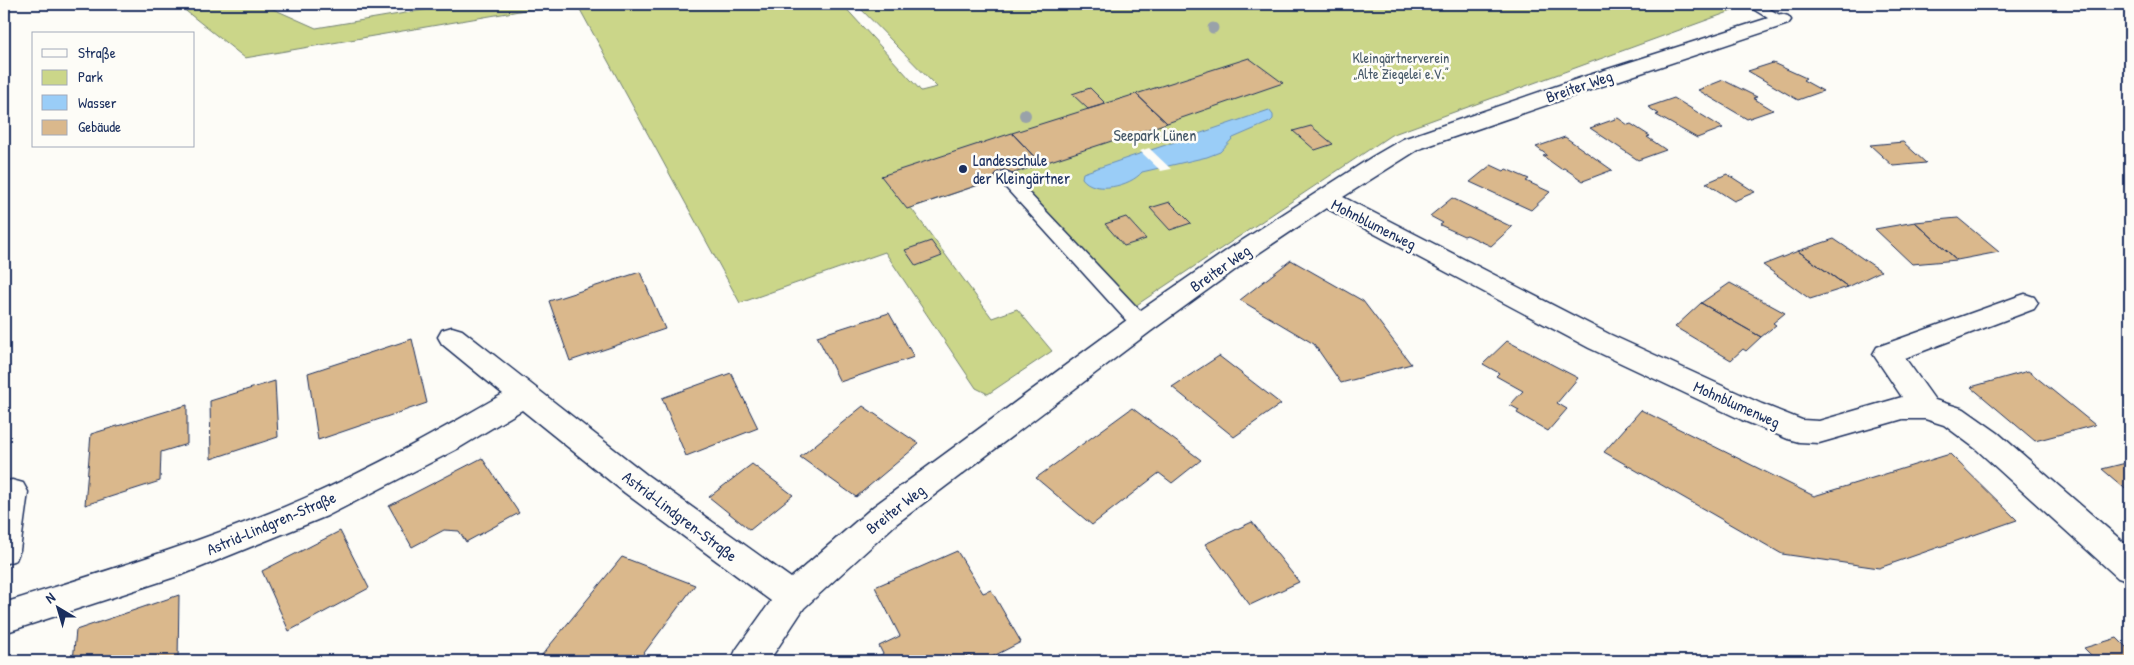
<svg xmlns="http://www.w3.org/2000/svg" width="2134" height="665" font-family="'Patrick Hand',sans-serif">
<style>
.green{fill:#cbd689;stroke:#738274}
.water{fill:#9acdf7;stroke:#678eba}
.pier{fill:#fdfcf7}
.building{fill:#dab88c;stroke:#1b2f5e}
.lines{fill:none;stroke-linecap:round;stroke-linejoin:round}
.lane-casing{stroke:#1b2f5e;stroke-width:3}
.street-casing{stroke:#1b2f5e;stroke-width:3}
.lane{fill:#fdfcf7;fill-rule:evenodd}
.street{fill:#fdfcf7;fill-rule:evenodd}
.tree{fill:#99a2a9}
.poi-dot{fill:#1b2f5e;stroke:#fdfcf7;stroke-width:2}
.labels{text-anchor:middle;stroke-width:5;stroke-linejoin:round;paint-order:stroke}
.far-park-label{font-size:14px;fill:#475969;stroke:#fdfcf7}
.street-label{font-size:16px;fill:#1b2f5e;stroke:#fdfcf7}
.park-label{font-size:16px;fill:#475969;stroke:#fdfcf7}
.poi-label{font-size:16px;fill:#1b2f5e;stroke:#fdfcf7;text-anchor:start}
</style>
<rect width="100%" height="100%" fill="#fdfcf7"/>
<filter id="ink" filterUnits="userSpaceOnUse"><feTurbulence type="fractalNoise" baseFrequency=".02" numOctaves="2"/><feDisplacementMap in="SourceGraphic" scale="10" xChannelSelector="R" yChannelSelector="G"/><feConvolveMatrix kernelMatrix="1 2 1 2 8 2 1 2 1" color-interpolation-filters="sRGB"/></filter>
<g filter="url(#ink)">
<!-- green -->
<path class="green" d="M177,4H262L316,28L459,4H560L245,58Z
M577,4H842L921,91L937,87L856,4H1751L1391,135L1135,306L1011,174L911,208L992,318L1017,309L1052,351L988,394L976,388L885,252L740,303Z"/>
<!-- water -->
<path class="water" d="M1269,110L1273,115V119L1270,122L1233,138L1220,152L1207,157L1142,172C1131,186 1094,195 1082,178L1083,173Z"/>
<!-- pier -->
<path class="pier" d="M1149,148L1171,169L1161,171L1140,151Z"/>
<!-- building -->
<path class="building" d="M1249,58L1283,83L1167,123L1136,94Z
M1773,63L1806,78L1803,80L1823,91L1798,100L1748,71Z
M1723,80L1757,97L1753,98L1773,110L1747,119L1698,90Z
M1090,88L1106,104L1088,109L1072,94Z
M1136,94L1167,123L1041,164L1012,133Z
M1674,98L1723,128L1697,138L1656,115L1659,114L1648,107Z
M1618,118L1628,125L1631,124L1650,136L1647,137L1666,150L1638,160L1590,128Z
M1311,126L1333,144L1315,150L1293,131Z
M1012,133L1041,164L907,209L881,176Z
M1565,137L1612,170L1583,181L1564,168L1561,169L1543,156L1547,155L1536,147Z
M1903,142L1926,163L1893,166L1870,145Z
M1491,165L1504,171L1506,169L1529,179L1526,181L1550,192L1531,210L1470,182Z
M1727,174L1755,192L1734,201L1706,183Z
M1452,198L1512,227L1491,246L1467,235L1464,236L1440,225L1443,223L1430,216Z
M1170,202L1191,223L1170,230L1150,208Z
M1126,217L1146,239L1124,246L1105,224Z
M1958,218L1999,252L1957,260L1915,222Z
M1915,222L1957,260L1912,264L1875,229Z
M1834,239L1881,271L1848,287L1798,251Z
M931,241L942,256L916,266L905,250Z
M1798,251L1848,287L1810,299L1763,265Z
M1291,260L1363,301L1411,364L1341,383L1314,344L1240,300Z
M640,272L665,329L570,361L549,301Z
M1730,283L1785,313L1773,323L1776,325L1761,337L1701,303Z
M1701,303L1761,337L1746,351L1743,349L1731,360L1675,327Z
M889,313L914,357L840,382L817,336Z
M412,339L427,403L318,440L308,373Z
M1507,341L1578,378L1557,403L1567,409L1548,431L1517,413L1519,410L1510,405L1523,391L1496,376L1499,373L1483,364Z
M1219,356L1281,404L1234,437L1172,387Z
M2028,371L2031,373L2095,425L2035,441L1971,387Z
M731,373L758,428L686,456L662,398Z
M275,381L278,437L211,459L210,401Z
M187,405V444L161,452L160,481L85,505L91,434Z
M863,406L919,444L856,497L800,457Z
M1132,408L1201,460L1172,483L1159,473L1092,525L1036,478Z
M1641,410L1814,496L1950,454L2017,520L1879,568L1782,554L1604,452Z
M482,458L519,513L466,542L459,531L444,530L412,547L389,506Z
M2130,462V493L2102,469Z
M752,464L793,495L750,530L709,497Z
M1252,522L1299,582L1250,605L1205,544Z
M340,531L369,588L289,631L262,571Z
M957,551L983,593L991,590L1021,642L984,661H974L970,655L957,661H867L883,654L879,646L900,636L875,587Z
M622,557L695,585L638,661H537Z
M179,595L178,661H73L76,630Z
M2117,638L2130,651V661H2097L2084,648Z"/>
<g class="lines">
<defs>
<path id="lane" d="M1745,4H1761L1788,20L1781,24L1776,23Z
M1004,171L1010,173L1148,319L1150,324L1148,329L1141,330L1134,329L998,179L996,176L998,173Z"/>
<path id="street" d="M1781,14L1788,16L1791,20L1788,24L1596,88L1419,149L1343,197L1609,334L1762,404L1802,420L1819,421L1902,397L1873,354L1877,347L2016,297L2025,294L2034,297L2038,303L2034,309L1905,358L1935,400L1964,409L1998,433L2130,548V582L2118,578L1976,449L1944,425L1925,419H1903L1819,443L1799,442L1788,439L1742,420L1589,348L1326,208L1250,259L1151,331L896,524L804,608L769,661H731L736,650L771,601L625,493L522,410L459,448L327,516L184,574L4,633V603C105,571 207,541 305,498C373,468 439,431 503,394L442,344L438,337L442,330L452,327L462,330L647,475L791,578L874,506L1131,317L1232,247L1372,157L1403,139L1580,78Z
M12,480L23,483L28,492L20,550L16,560L4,564V482Z"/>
</defs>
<!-- lane casing -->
<use href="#lane" class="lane-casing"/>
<!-- street casing -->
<use href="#street" class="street-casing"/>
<!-- lane -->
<use href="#lane" class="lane"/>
<!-- street -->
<use href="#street" class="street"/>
</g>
<!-- trees -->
<g class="tree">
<circle cx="1213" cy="28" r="5.5"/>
<circle cx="1025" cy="115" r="6"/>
</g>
</g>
<!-- markers -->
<circle class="poi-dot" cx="963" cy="169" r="5"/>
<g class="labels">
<!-- far-park labels -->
<g class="far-park-label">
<text x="1401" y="63">Kleingärtnerverein<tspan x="1401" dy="16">„Alte Ziegelei e.V.”</tspan></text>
</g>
<!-- street labels -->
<g class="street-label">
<text transform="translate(1579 86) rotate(-19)" y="6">Breiter Weg</text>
<text transform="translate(1374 224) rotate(27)" y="6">Mohnblumenweg</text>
<text transform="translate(1220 268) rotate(-35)" y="6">Breiter Weg</text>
<text transform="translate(1737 404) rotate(24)" y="6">Mohnblumenweg</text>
<text transform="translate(895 509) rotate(-38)" y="6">Breiter Weg</text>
<text transform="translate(680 516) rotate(37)" y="6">Astrid-Lindgren-Straße</text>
<text transform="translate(271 523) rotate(-23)" y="6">Astrid-Lindgren-Straße</text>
</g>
<!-- park labels -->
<g class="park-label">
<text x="1155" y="141">Seepark Lünen</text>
</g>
<!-- poi labels -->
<g class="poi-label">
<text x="973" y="166">Landesschule<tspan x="973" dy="18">der Kleingärtner</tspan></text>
</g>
</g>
<!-- margin -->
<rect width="2134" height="665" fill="none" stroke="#fdfcf7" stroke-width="20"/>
<rect x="10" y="10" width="2114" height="645" fill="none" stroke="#1b2f5e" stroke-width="2" filter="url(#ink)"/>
<!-- legend -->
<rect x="32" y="32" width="162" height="115" fill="#fdfcf7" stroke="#a3aaba"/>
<rect x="42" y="49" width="25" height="8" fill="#fdfcf7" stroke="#a3aaba"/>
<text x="78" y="58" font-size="15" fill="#1b2f5e">Straße</text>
<rect x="42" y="70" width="25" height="15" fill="#cbd689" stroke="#a3aaba"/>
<text x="78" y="82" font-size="15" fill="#1b2f5e">Park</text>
<rect x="42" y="95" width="25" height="15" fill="#9acdf7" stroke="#a3aaba"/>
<text x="78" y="108" font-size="15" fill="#1b2f5e">Wasser</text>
<rect x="42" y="120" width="25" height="15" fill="#dab88c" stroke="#a3aaba"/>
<text x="78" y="132" font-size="15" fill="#1b2f5e">Gebäude</text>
<!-- north arrow -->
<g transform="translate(58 608) rotate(322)" stroke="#fdfcf7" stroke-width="4" paint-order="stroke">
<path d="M0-4L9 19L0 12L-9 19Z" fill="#1b2f5e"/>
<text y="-8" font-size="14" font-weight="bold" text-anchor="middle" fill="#1b2f5e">N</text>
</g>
</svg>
